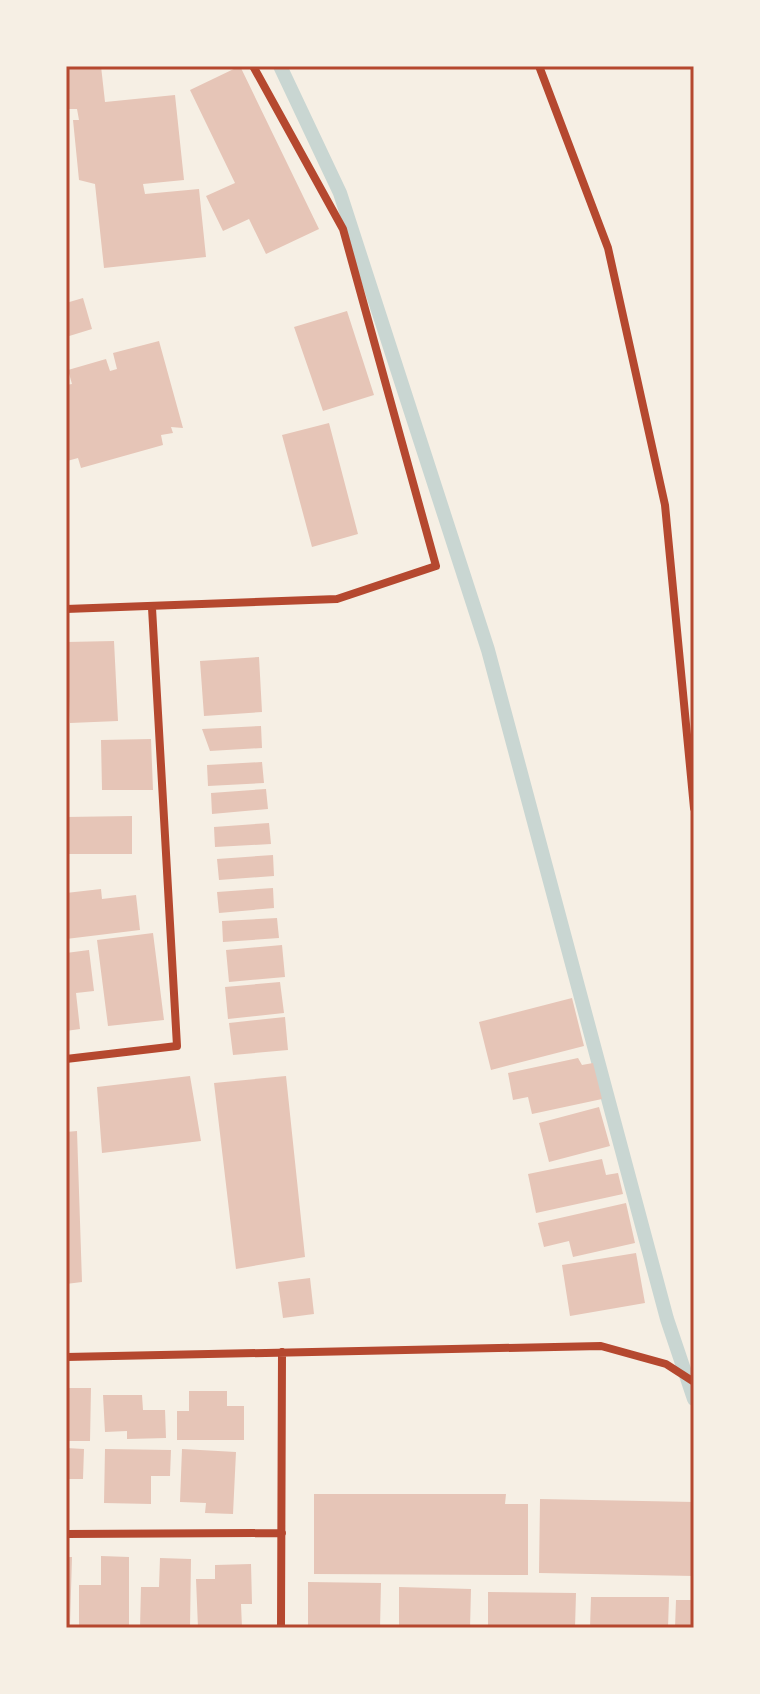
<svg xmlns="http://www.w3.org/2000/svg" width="760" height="1694" font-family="'Open Sans',sans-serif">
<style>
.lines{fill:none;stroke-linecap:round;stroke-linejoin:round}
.stream{stroke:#c9d6d2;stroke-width:14}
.building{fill:#e6c5b7}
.minor{stroke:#b5482f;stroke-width:8}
.neatline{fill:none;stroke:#b5482f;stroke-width:3}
</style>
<rect width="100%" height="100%" fill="#f6efe4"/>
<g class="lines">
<!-- stream -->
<path class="stream" d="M280,66L340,193L488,650L667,1319L694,1399"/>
</g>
<!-- building -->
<path class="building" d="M101,66L105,102L175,95L184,180L143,184L145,194L199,189L206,257L104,268L95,184L79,180L73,120H79L77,109H66V69Z
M240,66L319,229L266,254L249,219L223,231L206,196L235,183L190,90Z
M83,298L92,329L66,337V303Z
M347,311L374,395L323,411L294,327Z
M159,341L183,428L171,427L173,433L161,435L163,445L81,468L78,458L67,461L66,385L72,384L68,370L106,359L110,371L117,369L113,353Z
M329,423L358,534L312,547L282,435Z
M114,641L118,721L70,723L67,642Z
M259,657L262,712L204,716L200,661Z
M261,726L262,748L210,751L202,729Z
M151,739L153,790H102L101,740Z
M262,762L264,783L208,786L207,765Z
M266,789L268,809L212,814L211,793Z
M132,816V854H66V817Z
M269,823L271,844L215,847L214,827Z
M273,855L274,876L219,880L217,859Z
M273,888L274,908L219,913L217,892Z
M101,889L102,899L136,895L140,930L66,939V893Z
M277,918L279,938L223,942L222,921Z
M153,933L164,1020L108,1026L97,940Z
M282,945L285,977L229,982L226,950Z
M89,950L94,991L76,993L80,1029L66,1031V953Z
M280,982L284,1013L228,1019L225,987Z
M572,998L584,1046L491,1070L479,1022Z
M285,1017L288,1050L233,1055L229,1023Z
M578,1058L582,1065L593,1063L602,1099L532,1114L528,1097L513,1100L508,1073Z
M190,1076L201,1141L102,1153L97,1087Z
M286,1076L305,1257L236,1269L214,1083Z
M599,1107L610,1146L549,1162L539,1123Z
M77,1131L82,1282L66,1284V1132Z
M602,1159L606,1175L618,1173L623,1194L536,1213L528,1174Z
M626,1203L635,1243L573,1257L569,1241L544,1247L538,1223Z
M636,1253L645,1303L570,1316L562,1265Z
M310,1278L314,1314L283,1318L278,1282Z
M66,1388H91L90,1441H66Z
M189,1391H227V1406H244V1440H177V1411H189Z
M103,1395H142L143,1410H165L166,1438L127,1439V1431L105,1432Z
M66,1448L84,1449L83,1479H66Z
M105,1449L171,1450L170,1476H151V1504L104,1503Z
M182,1449L236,1452L233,1514L205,1513L206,1503L180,1502Z
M314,1494H506L505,1504H528V1575L314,1574Z
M540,1499L694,1502V1576L539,1573Z
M101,1556L129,1557V1628H79V1585H101Z
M66,1557H72L70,1625H66Z
M160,1558L191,1559L190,1628H140L141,1587H159Z
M251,1564L252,1604H241L242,1628H198L196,1579H215V1565Z
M308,1582L381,1583L380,1628H308Z
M399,1587L471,1589L470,1628H399Z
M488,1592L576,1593L575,1628H488Z
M591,1597H669L668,1628H590Z
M676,1600H694V1628H675Z"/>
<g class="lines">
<!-- minor -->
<path class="minor" d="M539,66L608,248L665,505L694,808
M66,609L337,599L436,566L343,229L253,66
M66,1059L177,1046L152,608
M66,1357L601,1346L666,1364L694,1382
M66,1534L282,1533
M281,1628L282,1352"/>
</g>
<!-- border -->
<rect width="760" height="1694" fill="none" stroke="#f6efe4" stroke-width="136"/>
<rect x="68" y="68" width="624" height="1558" class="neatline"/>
</svg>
